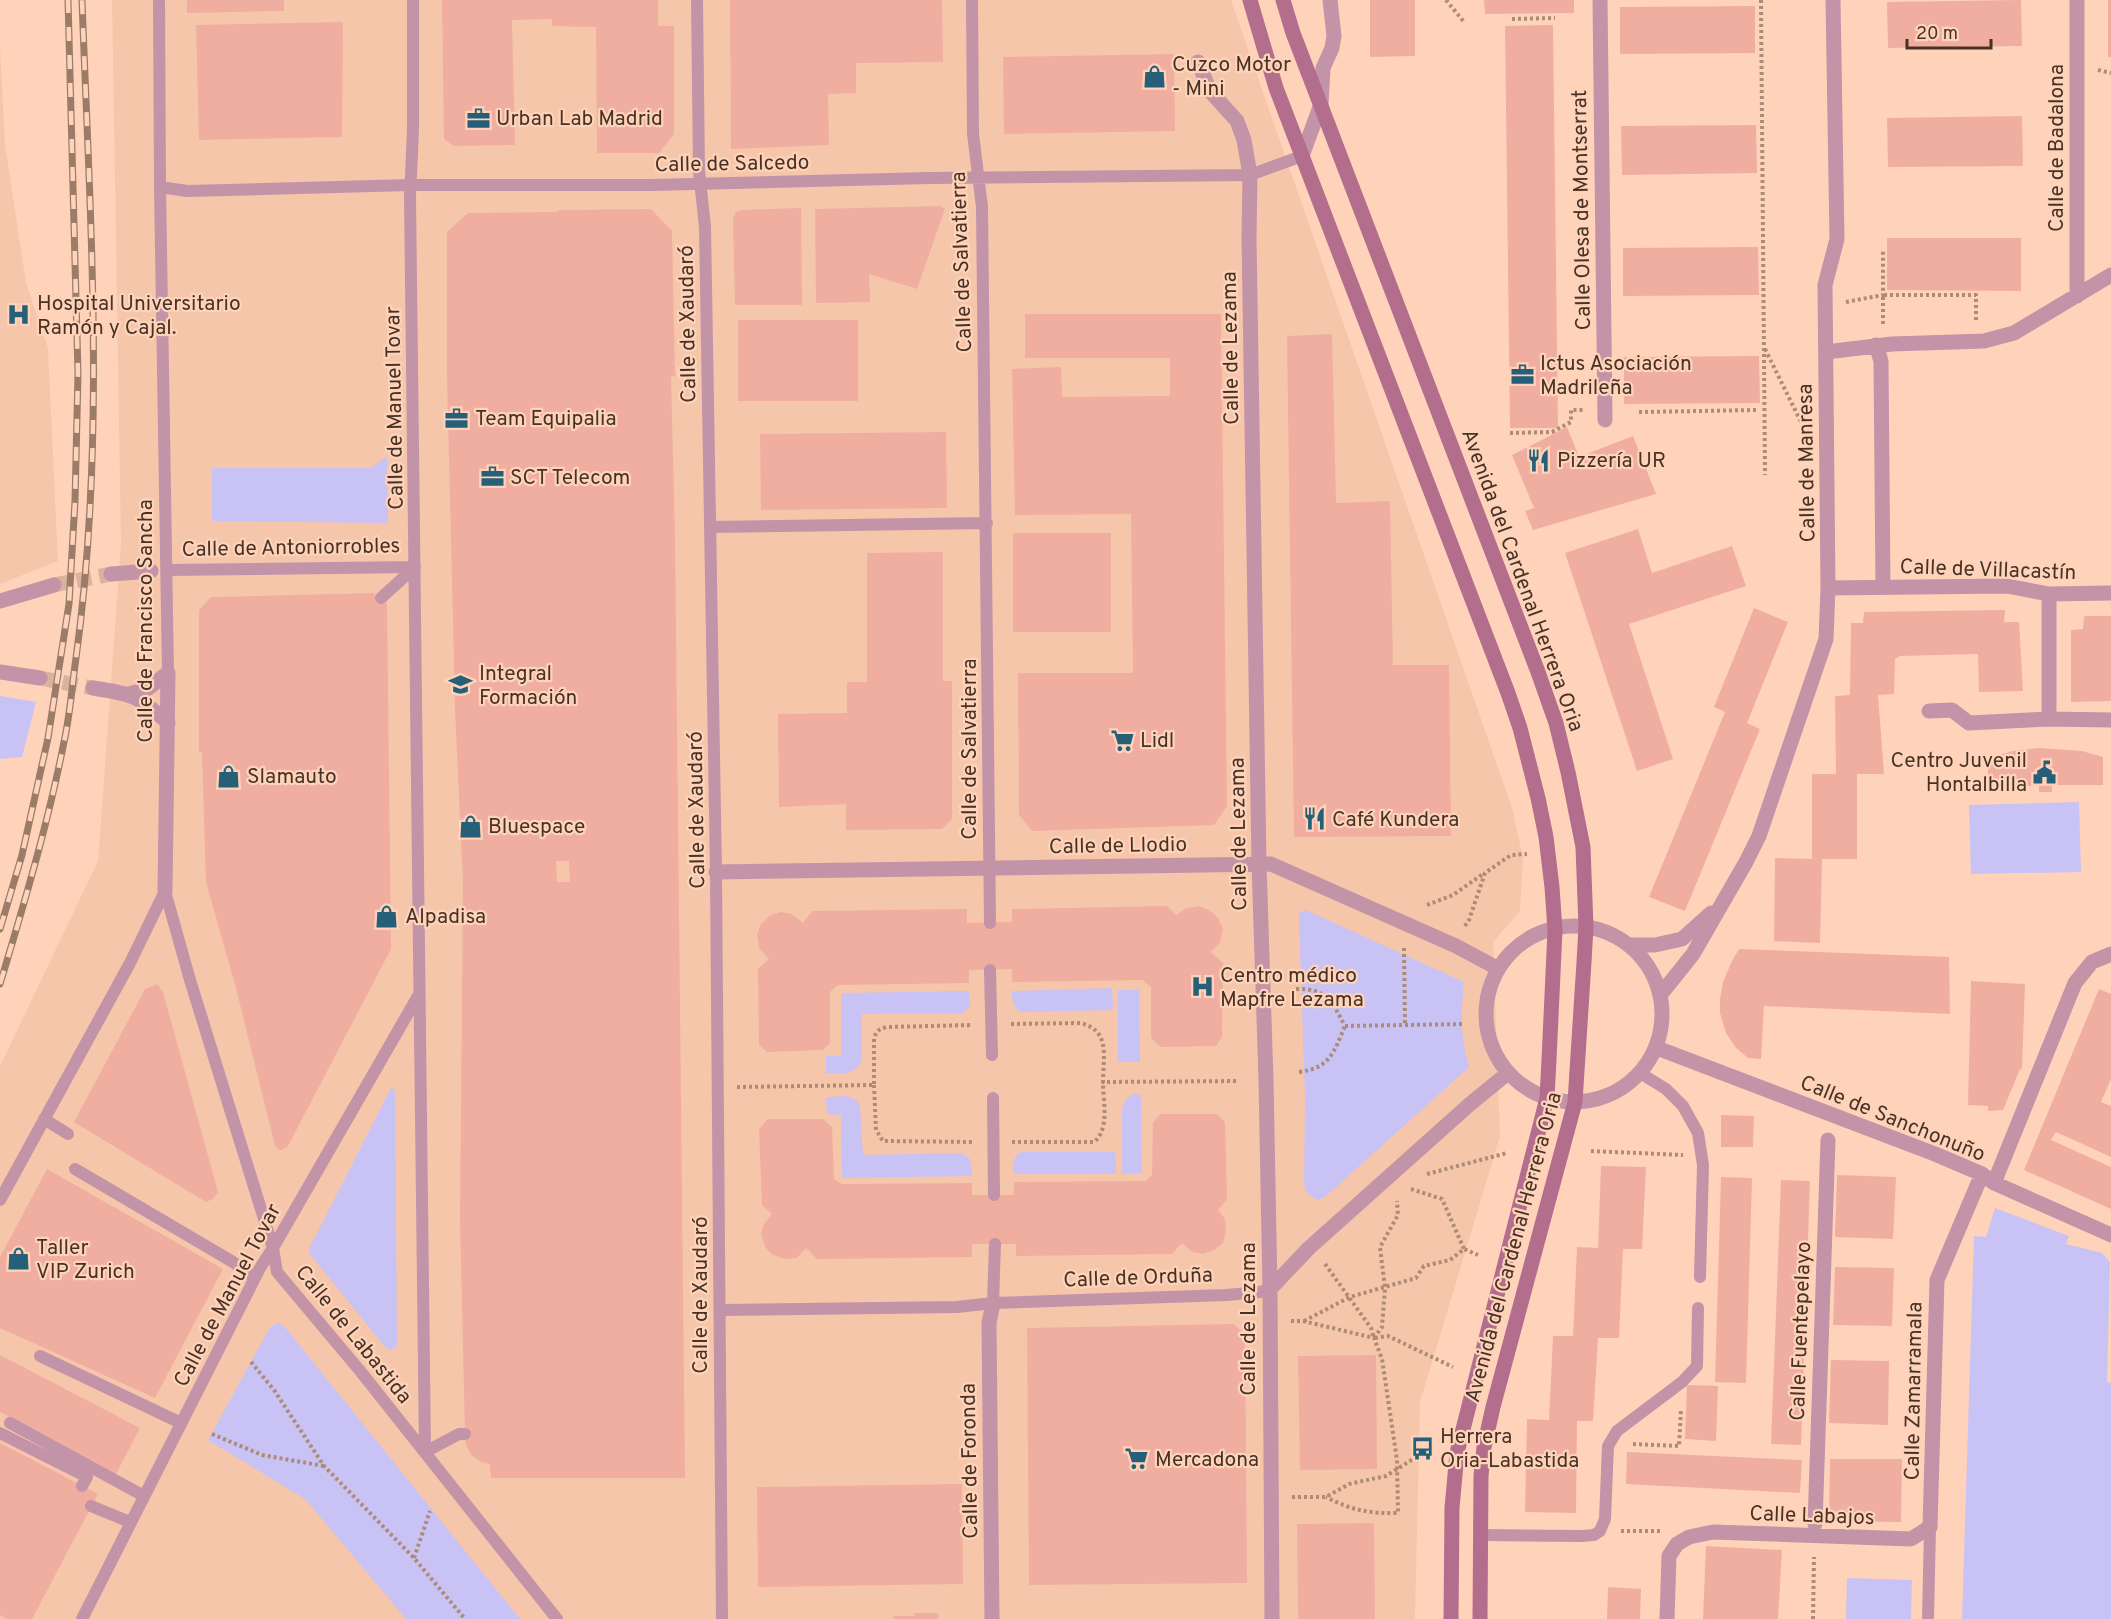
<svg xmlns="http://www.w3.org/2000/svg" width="2111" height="1619" font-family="Overpass,sans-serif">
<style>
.built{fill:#f6c6aa}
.green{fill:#c9c2f4}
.building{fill:#f0aea1;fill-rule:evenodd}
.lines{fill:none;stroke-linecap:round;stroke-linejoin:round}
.street-tunnel{stroke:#dab39c;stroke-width:15;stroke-dasharray:15 8;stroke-linecap:butt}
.path{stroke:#ad8b77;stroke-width:4;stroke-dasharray:3 3;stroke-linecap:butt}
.lane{stroke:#c393a8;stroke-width:12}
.street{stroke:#c393a8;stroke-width:15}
.secondary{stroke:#b36e8d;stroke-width:15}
.rail-casing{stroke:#9b7c69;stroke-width:7}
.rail{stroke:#ffd3ba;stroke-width:4.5;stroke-dasharray:14;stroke-linecap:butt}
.labels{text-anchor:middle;stroke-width:4.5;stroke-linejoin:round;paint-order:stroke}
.poi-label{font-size:21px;fill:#473225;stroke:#ffd3ba;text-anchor:start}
.street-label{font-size:21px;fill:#473225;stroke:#ffd3ba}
</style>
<rect width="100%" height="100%" fill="#ffd3ba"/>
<!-- built -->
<path class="built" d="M112,0H1231L1512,808L1523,858L1520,911L1493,942L1500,1137L1420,1402L1415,1619H0V1066L98,861L121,544Z
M0,46L5,144L26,283L48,348L58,561L0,584Z"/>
<!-- green -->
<path class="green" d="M387,456L388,523L212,521V468H371Z
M0,696L36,702L22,757L0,759Z
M2079,802L2081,872L1971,874L1969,805Z
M1306,910L1464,982C1461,1015 1460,1034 1469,1067L1325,1197L1317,1200L1306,1192L1304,1183L1305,1098L1299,918L1300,912Z
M1112,988L1113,1010L1021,1012C1012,1007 1012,1000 1012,991Z
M1118,990H1139L1140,1062H1118Z
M969,991L970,1006L963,1013L862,1014V1061C854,1076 841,1073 826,1073V1056H841V993Z
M391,1088L395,1090L397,1341V1346L391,1350L386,1348L309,1253L310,1247Z
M1134,1094L1141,1095L1142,1173L1122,1174V1109C1124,1101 1126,1097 1134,1094Z
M847,1096L855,1099L860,1105L863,1155L962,1153L970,1159L972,1176L842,1178L841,1115L827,1114L826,1097Z
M1022,1152H1115L1116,1174H1013C1013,1164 1012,1157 1022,1152Z
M1995,1208L2069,1236L2066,1244L2102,1253L2110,1262L2107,1382L2111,1383V1619H1962L1974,1236L1986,1237Z
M279,1323L284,1326L520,1619H406L305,1499L208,1440L268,1331L273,1325Z
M1847,1578L1912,1580L1911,1619H1846Z"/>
<!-- building -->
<path class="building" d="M187,0H284V11L187,13Z
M442,0H658V26H674V134L659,153H597L596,27L552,26V19L512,20L515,145L454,146L444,139Z
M730,0H942L943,62L856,63V93L828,94L829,145L731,149Z
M1370,0H1415V56L1370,57Z
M1484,0H1574V13L1485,14Z
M2021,0L2022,46L1888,48L1887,2Z
M2108,0H2111V57H2108Z
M1755,6V53L1620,54V7Z
M343,22L342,137L199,140L196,25Z
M1553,25L1558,428H1510L1505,26Z
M1174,54L1175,131L1004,134L1003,57Z
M2022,116L2023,166L1888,167L1887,118Z
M1756,125L1757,173L1622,175L1621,126Z
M941,206L945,209L917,289L869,274L870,302L816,303L815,209Z
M801,208L802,305H735L733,219L736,212L741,210Z
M651,209L672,231L675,376H671L675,539L685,1478H491L490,1464L482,1462L472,1456L466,1445L465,1434L460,1221L463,884L455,709L451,539L447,378V232L468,213L558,212L559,210ZM556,861H569L570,882H557Z
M1887,238H2021V291L1887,290Z
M1758,247L1759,295L1623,296V248Z
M1025,314H1221L1227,806L1214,825L1032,831L1019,815L1018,673H1133L1131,514L1015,515L1012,369L1061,367L1062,397L1170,396V358H1025Z
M738,320H858V401H738Z
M1332,334L1336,503L1390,501L1393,665H1449L1451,836L1294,837L1287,336Z
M1759,356L1760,403L1624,404V357Z
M1567,427L1579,457L1633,436L1656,494L1533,530L1525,511L1534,508L1512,455Z
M946,432L947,508L761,510L760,434Z
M1638,529L1652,573L1732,546L1746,586L1629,624L1673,759L1637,771L1565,553Z
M1013,533H1111V632H1013Z
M943,552V681H952V819L942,829L846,830V804L779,807L778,714L847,713V682H867V553Z
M373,593L387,604L391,949L288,1146L282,1150H279L275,1146L236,988L206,882L202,752H199V610L211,597Z
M1754,608L1788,622L1747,723L1760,729L1685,911L1649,897L1725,712L1714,707Z
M2005,610L2004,622H2019L2023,691L1979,692L1978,654L1900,656L1895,659L1894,694L1878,695L1884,774H1857V859H1822L1820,943L1774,941L1775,858L1812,859V774H1836L1835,696L1850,695L1851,623H1863L1864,612Z
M2084,616H2111V701L2071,702V630L2083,629Z
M2039,748L2082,751L2103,757V785H2052V792H2039V786L1988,785V758L2013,751Z
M1167,906L1176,915L1187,908L1199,906L1209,910L1218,918L1223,929L1220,942L1211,952L1223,963L1222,1037L1216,1046L1161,1047L1151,1038V987L1142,980L1012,982V969L969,970V983L838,985L830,992V1043L823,1050L767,1052L759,1045L758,969L769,959L759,948L757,935L761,924L769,916L781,912L792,914L803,923L812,911L967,909V923L1012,922V909Z
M1739,949L1949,957L1950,1014L1764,1006L1761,1059L1748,1058L1736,1048L1726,1033L1720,1013V999L1723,982L1732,961Z
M1971,981L2025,984L2022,1069H2020L2003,1110L1988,1111V1106L1968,1105Z
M157,984L163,992L218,1192L213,1199L206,1202L74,1122L145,989Z
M2099,989L2111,994V1079L2101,1102L2111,1106V1157L2056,1132L2051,1140L2111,1167V1209L2024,1170Z
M1160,1114H1217L1225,1122L1227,1199L1218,1210L1225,1219L1226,1231L1223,1243L1214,1250L1203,1254L1192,1252L1182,1243L1172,1254L1016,1256V1244H972V1257L817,1259L806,1248L797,1258L785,1259L773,1255L766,1248L761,1235L764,1224L772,1214L762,1205L759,1129L768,1119H823L832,1127L834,1179L841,1184L972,1183V1195H1014V1182L1146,1181L1152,1175L1153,1123Z
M1721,1115L1754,1116L1753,1147H1721Z
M1601,1166L1646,1167L1642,1249H1623L1619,1338H1598L1593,1421H1577L1576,1513L1525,1512L1527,1419L1549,1420L1553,1336H1573L1577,1247L1598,1248Z
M47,1169L223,1269L155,1398L0,1328V1257Z
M1837,1175L1896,1177L1893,1239L1835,1237Z
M1721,1177L1752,1178L1746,1383L1715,1382Z
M1781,1180L1810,1181L1801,1445L1771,1444Z
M1835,1267L1894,1268L1892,1326L1833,1325Z
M1234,1324L1245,1335L1247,1583L1029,1585L1027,1328Z
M0,1355L140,1428L116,1474L0,1412Z
M1376,1355L1377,1469L1300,1470L1298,1356Z
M1831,1360L1889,1361L1888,1425L1829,1423Z
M1687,1385L1718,1386L1716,1441L1685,1439Z
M0,1443L98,1494L32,1619H7L0,1615Z
M1627,1452L1802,1460L1800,1493L1626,1484Z
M1830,1459H1902L1901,1522L1829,1521Z
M962,1484L963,1584L758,1587L757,1487Z
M1374,1523L1375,1619H1298L1297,1524Z
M1706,1546L1782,1550L1778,1619H1703Z
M1608,1587L1641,1589L1640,1619H1607Z
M914,1613H938V1619H893V1616H914Z"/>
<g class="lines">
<!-- street-tunnel -->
<path class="street-tunnel" d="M54,585L111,574
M40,678L93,688"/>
<!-- path -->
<path class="path" d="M1446,0L1464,22
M1761,0L1765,475
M1512,19L1555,18
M2098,70L2111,73
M1846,302L1883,295V249
M1883,324V295H1976V321
M1765,349L1803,426
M1639,412L1757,410
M1510,433L1552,432L1571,422V410H1585
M1427,905L1453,895L1483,874
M1465,926L1469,920L1485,873L1511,855L1527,854
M1404,948L1405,1025
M1296,989C1327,988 1332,1002 1345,1026
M1011,1024L1080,1023C1111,1030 1103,1057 1103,1082L1238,1081
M1345,1026L1464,1024
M1299,1072C1331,1068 1334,1051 1345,1026
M874,1085L876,1130L883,1141L974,1142
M737,1087L874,1085V1039C876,1031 879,1029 887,1027L973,1025
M1012,1142H1094C1110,1129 1103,1101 1103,1082
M1591,1151L1683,1155
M1427,1174L1507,1153
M1411,1189L1442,1199L1464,1249
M1325,1264L1371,1328L1374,1338
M1291,1321H1303L1374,1338L1382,1359L1397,1460L1398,1513C1370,1514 1351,1510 1326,1497
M1304,1321L1350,1297L1416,1278L1424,1266L1450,1260L1464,1249L1478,1255
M1374,1338L1382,1327L1385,1288L1380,1247L1398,1215L1397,1201
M1375,1338L1388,1336L1453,1367
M251,1362L274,1390L324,1466L414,1558L465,1619
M212,1434L262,1455L324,1466
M1633,1444L1679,1446L1681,1409
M1292,1497H1326L1349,1484L1386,1476L1413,1459
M1621,1531H1661
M414,1558L430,1511
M1813,1619L1814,1557"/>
<!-- lane -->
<path class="lane" d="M159,0L160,187L168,673
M413,0V130L410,197L425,1452L459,1434H465
M697,0L699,171L705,227L716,872L722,1619
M972,0L973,134L982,207L990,923
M160,187L187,191L410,185H652L928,178L1250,175L1302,156
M710,527L987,523
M167,570L415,567
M381,598L415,567
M165,891L190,980L273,1248L277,1272L361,1372L557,1619
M990,970L992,1055
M1640,1073L1666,1089L1683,1106L1698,1133L1703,1165L1700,1277
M993,1098L994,1195
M44,1119L68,1134
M75,1169L233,1262L255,1278
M0,1200L130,963L165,891
M993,1303L995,1244
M720,1310L957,1307L993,1303L1226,1295L1260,1292L1270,1289
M40,1356L181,1423
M10,1423L144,1496
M0,1433L87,1477L82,1486
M91,1506L130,1522
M1480,1535L1582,1536L1594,1535L1600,1531L1605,1519L1608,1446L1617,1431L1682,1382L1697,1366L1698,1308
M82,1619L260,1268L273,1248L418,996
M1928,1619L1930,1527"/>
<!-- street -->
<path class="street" d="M1600,0L1605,420
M1198,62L1210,91L1237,121L1244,140L1250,175L1249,237L1259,864L1266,1080L1270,1289L1272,1619
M1302,156L1321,104L1323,68L1332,48L1334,36L1330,0
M2077,296V0
M1876,345L1881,361L1883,587
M1826,352L1892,344L1984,341L2014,333L2111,275
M111,574L151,571
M1828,588L2007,586L2049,594L2111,593
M2049,594V719
M0,601L54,585
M0,672L40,678
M93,688C132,694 138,695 168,723
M129,694L147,689L168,673
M1929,711L1952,710L1969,723L2049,719L2111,720
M716,872L1271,864L1456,946L1497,968
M165,891L168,673
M1486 1014a88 88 0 1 1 176 0a88 88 0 1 1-176 0Z
M1630,945H1655L1682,939L1711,913
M1661,994L1693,954L1746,862L1759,836L1826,639L1828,588L1825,285L1837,239L1833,0
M1657,1048L1935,1154L1982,1174L1994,1183L2111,1235
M1994,1183L2075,983L2092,962L2111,954
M1270,1289L1309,1248L1470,1104L1508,1073
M1815,1524L1828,1140
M992,1619L989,1323L993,1303
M1667,1619L1669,1556L1677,1544L1689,1537L1713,1532L1911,1539L1930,1527L1937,1280L1982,1174"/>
<!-- secondary -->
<path class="secondary" d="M1250,0L1276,88L1508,693L1520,728L1538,798L1546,837L1552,887L1555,930L1549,1060L1547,1098L1457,1453L1452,1508L1451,1619
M1283,0L1293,33L1538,672L1556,723L1568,772L1583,847L1586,927L1584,962L1575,1102L1493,1407L1484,1447L1481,1476L1480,1619"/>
<defs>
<path id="rail" d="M0,929L22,855L48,738L69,604L75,501L78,374L68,0
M0,984C24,904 48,824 64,742C70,715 72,686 76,658C106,440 90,219 82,0"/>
</defs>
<!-- rail casing -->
<use href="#rail" class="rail-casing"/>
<!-- rail -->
<use href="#rail" class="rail"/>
</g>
<!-- icons -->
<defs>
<symbol id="shop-bare" viewBox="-9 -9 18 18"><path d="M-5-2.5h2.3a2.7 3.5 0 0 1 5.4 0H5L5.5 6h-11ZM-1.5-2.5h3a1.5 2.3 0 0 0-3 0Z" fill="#275f79" stroke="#ffd3ba" stroke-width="2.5" paint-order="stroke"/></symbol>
<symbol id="office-bare" viewBox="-9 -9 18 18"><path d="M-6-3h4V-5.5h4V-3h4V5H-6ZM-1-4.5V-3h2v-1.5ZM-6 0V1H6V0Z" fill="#275f79" stroke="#ffd3ba" stroke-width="2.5" paint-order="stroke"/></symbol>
<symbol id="hospital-bare" viewBox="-9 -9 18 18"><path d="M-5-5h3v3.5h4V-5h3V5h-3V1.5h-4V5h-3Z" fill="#275f79" stroke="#ffd3ba" stroke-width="2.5" paint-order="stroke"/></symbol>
<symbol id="restaurant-bare" viewBox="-9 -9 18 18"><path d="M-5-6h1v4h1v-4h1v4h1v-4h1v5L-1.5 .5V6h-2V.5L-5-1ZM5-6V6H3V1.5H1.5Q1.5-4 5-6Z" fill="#275f79" stroke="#ffd3ba" stroke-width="2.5" paint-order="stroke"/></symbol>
<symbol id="school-bare" viewBox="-9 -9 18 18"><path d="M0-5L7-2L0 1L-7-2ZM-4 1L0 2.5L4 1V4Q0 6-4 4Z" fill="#275f79" stroke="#ffd3ba" stroke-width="2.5" paint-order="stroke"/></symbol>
<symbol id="supermarket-bare" viewBox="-9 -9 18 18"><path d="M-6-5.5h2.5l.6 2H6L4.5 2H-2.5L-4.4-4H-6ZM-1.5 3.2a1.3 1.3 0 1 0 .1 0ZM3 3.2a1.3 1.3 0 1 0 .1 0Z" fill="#275f79" stroke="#ffd3ba" stroke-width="2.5" paint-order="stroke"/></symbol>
<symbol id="civic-bare" viewBox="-9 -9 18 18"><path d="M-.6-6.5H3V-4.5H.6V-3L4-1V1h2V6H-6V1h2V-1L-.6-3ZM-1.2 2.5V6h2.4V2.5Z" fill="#275f79" stroke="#ffd3ba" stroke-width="2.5" paint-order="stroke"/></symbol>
<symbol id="bus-bare" viewBox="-9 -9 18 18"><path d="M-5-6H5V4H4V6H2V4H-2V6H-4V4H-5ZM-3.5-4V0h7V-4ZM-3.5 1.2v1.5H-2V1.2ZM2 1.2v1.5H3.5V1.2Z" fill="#275f79" stroke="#ffd3ba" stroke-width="2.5" paint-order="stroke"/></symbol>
</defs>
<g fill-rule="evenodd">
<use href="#shop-bare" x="1138" y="60" width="33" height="33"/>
<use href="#office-bare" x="462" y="102" width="33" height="33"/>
<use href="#hospital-bare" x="2" y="298" width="33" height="33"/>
<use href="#office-bare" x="1506" y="358" width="33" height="33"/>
<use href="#office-bare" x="440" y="402" width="33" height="33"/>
<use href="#restaurant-bare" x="1522" y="444" width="33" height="33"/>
<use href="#office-bare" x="476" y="460" width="33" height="33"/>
<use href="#school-bare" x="444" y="668" width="33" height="33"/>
<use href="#supermarket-bare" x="1106" y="724" width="33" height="33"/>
<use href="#civic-bare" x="2028" y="756" width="33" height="33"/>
<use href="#shop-bare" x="212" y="760" width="33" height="33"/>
<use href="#restaurant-bare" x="1298" y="802" width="33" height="33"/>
<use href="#shop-bare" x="454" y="810" width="33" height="33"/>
<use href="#shop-bare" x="370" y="900" width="33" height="33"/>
<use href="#hospital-bare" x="1186" y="970" width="33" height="33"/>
<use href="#shop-bare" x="2" y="1242" width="33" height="33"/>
<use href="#bus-bare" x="1406" y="1432" width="33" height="33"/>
<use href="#supermarket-bare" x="1120" y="1442" width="33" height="33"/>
</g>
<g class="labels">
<!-- poi labels -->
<g class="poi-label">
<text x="1172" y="71">Cuzco Motor<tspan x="1172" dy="24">- Mini</tspan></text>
<text x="496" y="125">Urban Lab Madrid</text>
<text x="37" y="310">Hospital Universitario<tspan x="37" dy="24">Ramón y Cajal.</tspan></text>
<text x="1540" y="370">Ictus Asociación<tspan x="1540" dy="24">Madrileña</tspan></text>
<text x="475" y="425">Team Equipalia</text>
<text x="1557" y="467">Pizzería UR</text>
<text x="510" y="484">SCT Telecom</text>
<text x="479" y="680">Integral<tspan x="479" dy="24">Formación</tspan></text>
<text x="1140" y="747">Lidl</text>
<text x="2027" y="767" text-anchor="end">Centro Juvenil<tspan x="2027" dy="24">Hontalbilla</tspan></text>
<text x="247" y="783">Slamauto</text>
<text x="1332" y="826">Café Kundera</text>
<text x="488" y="833">Bluespace</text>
<text x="405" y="923">Alpadisa</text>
<text x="1220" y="982">Centro médico<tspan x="1220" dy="24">Mapfre Lezama</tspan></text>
<text x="36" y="1254">Taller<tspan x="36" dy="24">VIP Zurich</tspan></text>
<text x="1440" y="1443">Herrera<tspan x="1440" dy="24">Oria-Labastida</tspan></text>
<text x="1155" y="1466">Mercadona</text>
</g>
<!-- street labels -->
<g class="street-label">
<text transform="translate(2056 148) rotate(-90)" y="7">Calle de Badalona</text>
<text transform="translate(732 163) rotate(-1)" y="7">Calle de Salcedo</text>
<text transform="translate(1581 210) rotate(-91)" y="7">Calle Olesa de Montserrat</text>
<text transform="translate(961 262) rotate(-92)" y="7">Calle de Salvatierra</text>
<text transform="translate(687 324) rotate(-91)" y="7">Calle de Xaudaró</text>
<text transform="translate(1230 348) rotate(-91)" y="7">Calle de Lezama</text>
<text transform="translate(394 408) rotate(-91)" y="7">Calle de Manuel Tovar</text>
<text transform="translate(1806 463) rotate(-91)" y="7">Calle de Manresa</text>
<text transform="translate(291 547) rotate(-1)" y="7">Calle de Antoniorrobles</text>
<text transform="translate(1988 569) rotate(2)" y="7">Calle de Villacastín</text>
<text transform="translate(1523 580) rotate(70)" y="7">Avenida del Cardenal Herrera Oria</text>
<text transform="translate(145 621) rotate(-90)" y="7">Calle de Francisco Sancha</text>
<text transform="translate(969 749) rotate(-90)" y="7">Calle de Salvatierra</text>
<text transform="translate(696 810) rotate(-91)" y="7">Calle de Xaudaró</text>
<text transform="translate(1238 834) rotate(-91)" y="7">Calle de Lezama</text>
<text transform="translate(1118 845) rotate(-1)" y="7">Calle de Llodio</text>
<text transform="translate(1893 1118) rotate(22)" y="7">Calle de Sanchonuño</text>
<text transform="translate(1513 1247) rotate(-75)" y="7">Avenida del Cardenal Herrera Oria</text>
<text transform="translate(1138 1277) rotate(-2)" y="7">Calle de Orduña</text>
<text transform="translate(227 1295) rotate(-62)" y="7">Calle de Manuel Tovar</text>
<text transform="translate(700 1295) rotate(-90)" y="7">Calle de Xaudaró</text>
<text transform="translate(1248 1319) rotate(-90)" y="7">Calle de Lezama</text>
<text transform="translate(1800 1331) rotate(-88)" y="7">Calle Fuentepelayo</text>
<text transform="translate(354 1334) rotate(51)" y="7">Calle de Labastida</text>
<text transform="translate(1913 1391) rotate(-89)" y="7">Calle Zamarramala</text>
<text transform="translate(969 1461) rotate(-91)" y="7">Calle de Foronda</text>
<text transform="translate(1812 1515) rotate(2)" y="7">Calle Labajos</text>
</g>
</g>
<!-- scale -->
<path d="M1907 39v9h84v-9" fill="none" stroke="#473225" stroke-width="3"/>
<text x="1916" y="39" font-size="18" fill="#473225" stroke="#ffd3ba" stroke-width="4.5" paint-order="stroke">20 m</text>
</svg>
